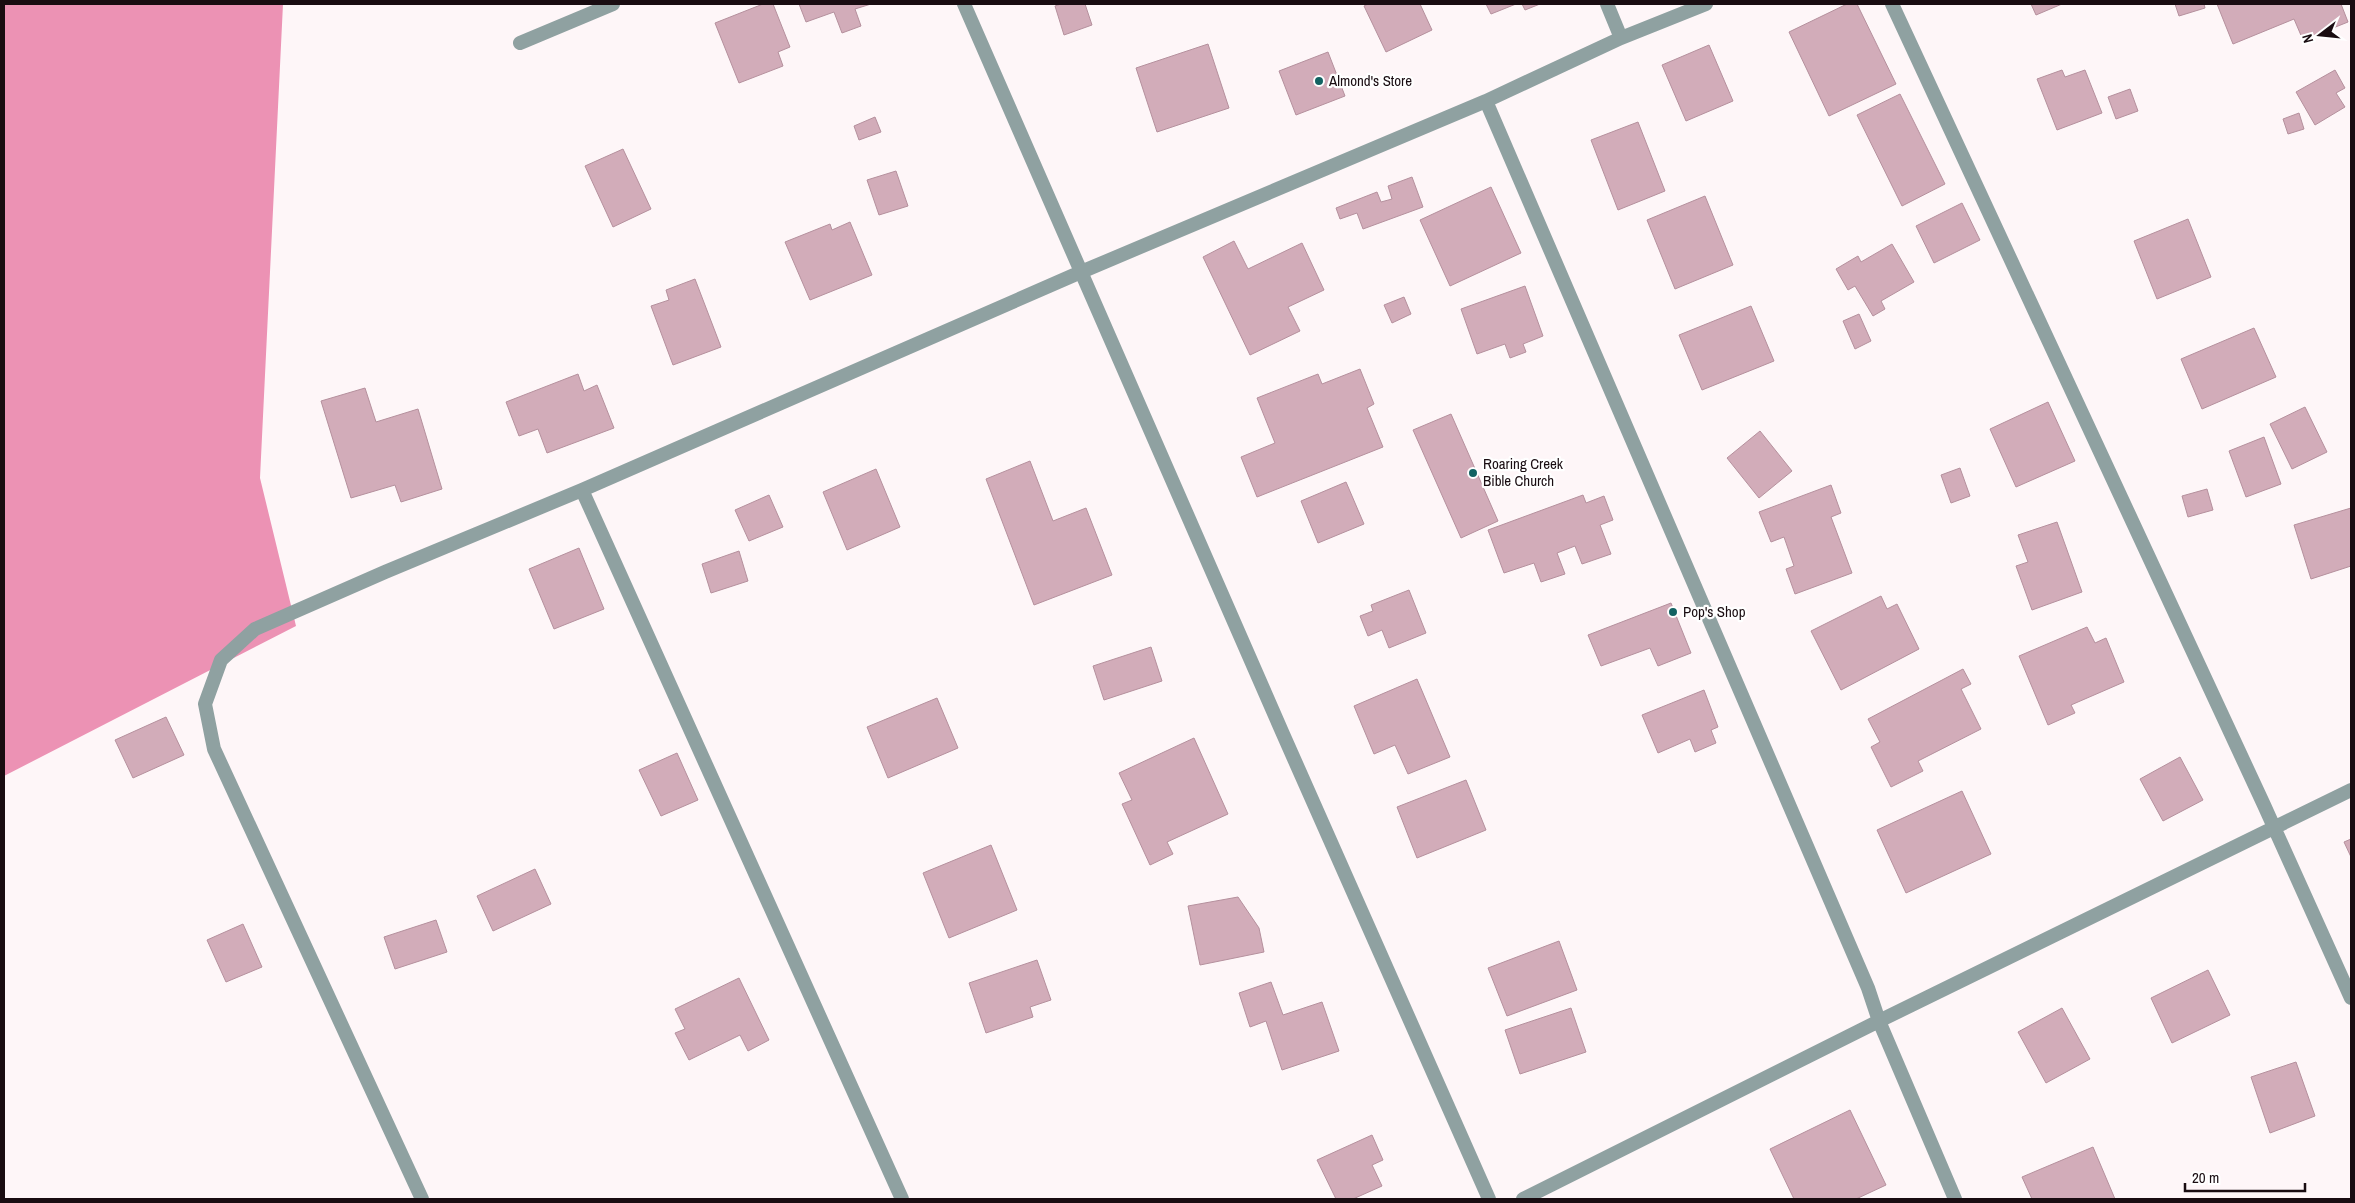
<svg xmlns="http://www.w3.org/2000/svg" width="2355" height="1203" font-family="'Archivo Narrow',sans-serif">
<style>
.forest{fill:#ec92b4}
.building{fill:#d2acb9;stroke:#b5909d}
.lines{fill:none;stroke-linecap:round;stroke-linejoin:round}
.minor{stroke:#8fa1a1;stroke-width:14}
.poi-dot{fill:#126262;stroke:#fff;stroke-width:2}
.labels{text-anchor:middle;stroke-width:4.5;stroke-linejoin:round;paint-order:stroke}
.poi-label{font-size:15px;fill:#190c11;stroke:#fff;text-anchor:start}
</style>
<rect width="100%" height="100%" fill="#fef6f8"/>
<!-- forest -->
<path class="forest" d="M4,4H283L260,478L296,626L4,776Z"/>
<!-- building -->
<path class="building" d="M763,4H773L790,47L778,52L783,66L739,83L715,23Z
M799,4H871L855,9L861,26L842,33L834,12L806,22Z
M1061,4H1085L1092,25L1064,35L1055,6Z
M1368,4H1420L1432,30L1386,52L1364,6Z
M1486,4H1516L1491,14Z
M1522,4H1540L1525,10Z
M1847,4H1857L1896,84L1829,116L1789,32Z
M2031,4H2062L2036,15Z
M2175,4H2204L2205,8L2179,16Z
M2217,4H2341L2348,22L2303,40L2294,19L2233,44Z
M1208,44L1229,108L1157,132L1136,68Z
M1709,45L1733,101L1686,121L1662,65Z
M1328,52L1345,96L1296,115L1279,71Z
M2062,70L2065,77L2085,70L2102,113L2057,130L2037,79Z
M2335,70L2345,88L2336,93L2345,107L2315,125L2296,92Z
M2130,89L2138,111L2116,119L2108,97Z
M1900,94L1945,184L1902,206L1857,115Z
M2299,113L2304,129L2288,134L2283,119Z
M875,117L881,132L859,140L854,126Z
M1638,122L1665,191L1618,210L1591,140Z
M623,149L651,209L613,227L585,166Z
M896,171L908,206L879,215L867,180Z
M1412,177L1423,207L1363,229L1357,213L1340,219L1336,208L1377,192L1381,202L1392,199L1388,186Z
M1491,187L1521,253L1450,286L1420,220Z
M1705,196L1733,265L1675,289L1647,220Z
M1962,203L1980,240L1934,263L1916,226Z
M2188,219L2211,277L2157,299L2134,241Z
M850,222L872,275L810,300L785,242L830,224L832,230Z
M1234,241L1248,269L1302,243L1324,290L1288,307L1300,331L1250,355L1203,257Z
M1892,244L1914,282L1881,301L1885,309L1873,316L1855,286L1848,290L1836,269L1858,256L1861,262Z
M695,279L721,347L673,365L651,306L669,300L666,290Z
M1525,286L1543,336L1523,344L1526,352L1510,358L1505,344L1477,354L1461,309Z
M1404,297L1411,314L1392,323L1384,305Z
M1751,306L1774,361L1702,390L1679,335Z
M1859,314L1871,341L1855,349L1843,321Z
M2254,328L2276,377L2202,409L2181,359Z
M1360,369L1374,404L1367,408L1383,447L1257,497L1241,457L1275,443L1257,398L1318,374L1322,384Z
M578,374L584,391L597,385L614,428L547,453L538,429L519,436L506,402Z
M365,388L376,422L418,409L442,489L401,502L395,485L351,498L321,401Z
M2048,402L2075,461L2016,487L1990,429Z
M2305,407L2327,452L2292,469L2270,424Z
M1451,414L1498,521L1461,538L1413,430Z
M1760,431L1792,471L1759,498L1727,458Z
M2264,437L2281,484L2246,497L2229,451Z
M1030,461L1053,521L1086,508L1112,575L1034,605L986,479Z
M1960,468L1970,496L1951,503L1941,475Z
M876,469L900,527L847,550L823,492Z
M1346,482L1364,524L1318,543L1301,501Z
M1831,485L1841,513L1831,517L1852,573L1795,594L1786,569L1794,566L1784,537L1771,542L1759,512Z
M2207,489L2213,510L2188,517L2182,496Z
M769,495L783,527L749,541L735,510Z
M1583,495L1586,503L1604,496L1613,520L1600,525L1611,554L1582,564L1575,546L1557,553L1565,574L1541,582L1534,563L1504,573L1488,530Z
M2351,508V566L2311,579L2294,525Z
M2057,522L2082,592L2032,610L2016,566L2028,562L2018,535Z
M579,548L604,609L554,629L529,569Z
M739,551L748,581L711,593L702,564Z
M1409,590L1426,633L1389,648L1382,630L1368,636L1360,616L1373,611L1371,605Z
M1881,596L1887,609L1897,604L1919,649L1841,690L1811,631Z
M1671,603L1691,653L1658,666L1650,648L1601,666L1588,635Z
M2087,627L2095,643L2106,638L2124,682L2071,705L2075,713L2048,725L2019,656Z
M1151,647L1162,681L1104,700L1093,666Z
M1963,669L1971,684L1961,689L1981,729L1918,761L1923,771L1891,787L1871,747L1880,742L1868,719Z
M1417,679L1450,757L1408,774L1395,745L1374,754L1354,706Z
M1704,690L1718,727L1711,730L1716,743L1695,752L1690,739L1658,753L1642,715Z
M937,698L958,748L888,778L867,727Z
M166,717L184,755L133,778L115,740Z
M1194,738L1228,814L1167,842L1173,854L1150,865L1122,804L1132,800L1119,773Z
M677,753L698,800L661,816L639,770Z
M2180,757L2203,800L2163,821L2140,779Z
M1466,780L1486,830L1417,858L1397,807Z
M1962,791L1991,854L1906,893L1877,830Z
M2351,839V857L2344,842Z
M991,845L1017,910L949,938L923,873Z
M535,869L551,904L493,931L477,896Z
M1238,897L1259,928L1264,952L1200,965L1188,906Z
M436,920L447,952L395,969L384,937Z
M243,924L262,967L226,982L207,940Z
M1559,941L1577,990L1507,1016L1488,968Z
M1037,960L1051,1000L1030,1007L1033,1017L986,1033L969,983Z
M2208,970L2230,1015L2172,1043L2151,998Z
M739,978L769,1040L748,1051L740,1035L689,1060L675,1033L685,1029L675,1009Z
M1271,982L1283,1015L1322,1002L1339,1051L1282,1070L1266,1021L1250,1027L1239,993Z
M1571,1008L1586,1052L1520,1074L1505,1030Z
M2062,1008L2090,1059L2046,1083L2018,1032Z
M2296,1062L2315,1116L2270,1133L2251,1077Z
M1850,1110L1886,1185L1856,1199H1794L1770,1149Z
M1372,1135L1383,1160L1372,1165L1382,1186L1353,1199H1336L1317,1160Z
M2093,1147L2115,1199H2032L2022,1177Z"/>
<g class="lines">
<!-- minor -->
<path class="minor" d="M964,4L1283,734L1489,1199
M1607,4L1621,38
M1892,4L2264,805L2351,998
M520,43L613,4
M1486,101L1868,988L1879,1021L1955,1199
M582,490L902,1199
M422,1199L214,749L205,704L221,660L255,629L385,572L582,490L1081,272L1486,101L1621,38L1706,4
M1523,1199L1879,1021L2351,790"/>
</g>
<!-- markers -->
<g class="poi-dot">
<circle cx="1319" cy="81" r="5"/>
<circle cx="1473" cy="473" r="5"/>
<circle cx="1673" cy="612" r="5"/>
</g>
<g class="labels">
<!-- poi labels -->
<g class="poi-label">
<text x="1329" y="86">Almond's Store</text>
<text x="1483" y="469">Roaring Creek<tspan x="1483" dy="17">Bible Church</tspan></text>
<text x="1683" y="617">Pop's Shop</text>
</g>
</g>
<!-- border -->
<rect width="2355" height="1203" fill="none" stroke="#190c11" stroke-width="10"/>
<!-- north arrow -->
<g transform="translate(2320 35) rotate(254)" stroke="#ffffff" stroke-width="4" paint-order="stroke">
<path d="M0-4L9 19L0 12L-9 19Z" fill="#190c11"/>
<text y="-8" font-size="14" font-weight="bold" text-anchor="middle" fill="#190c11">N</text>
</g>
<!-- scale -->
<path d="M2185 1183v8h120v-8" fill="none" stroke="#190c11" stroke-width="2.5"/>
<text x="2192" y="1183" font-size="15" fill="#190c11" stroke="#ffffff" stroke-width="4" paint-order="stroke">20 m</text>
</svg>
